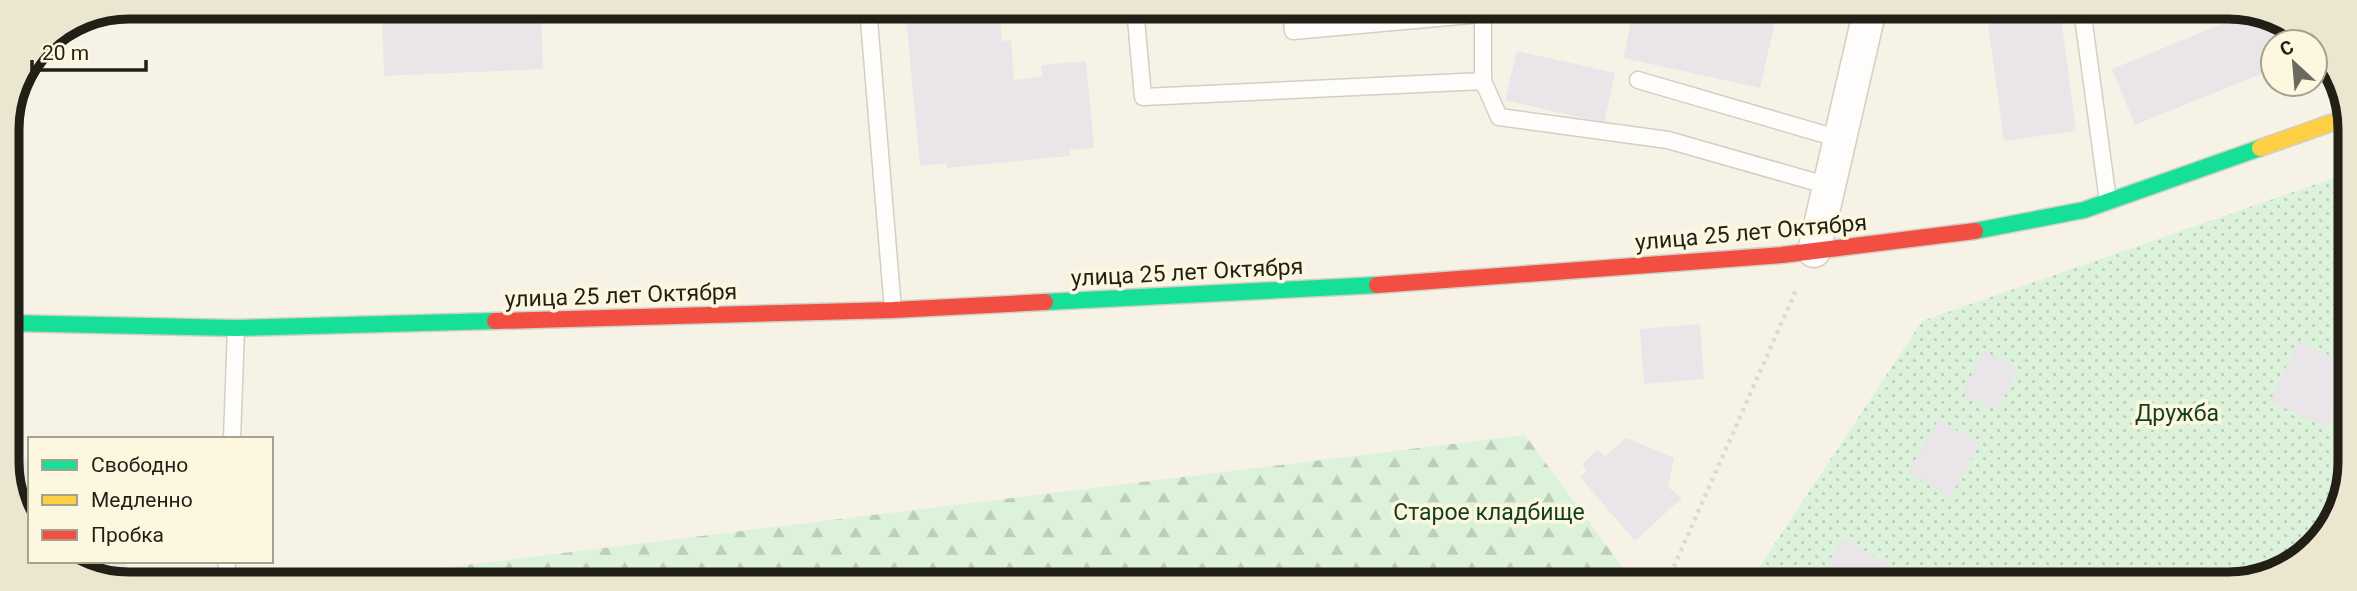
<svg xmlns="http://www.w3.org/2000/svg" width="2357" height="591" font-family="Roboto,sans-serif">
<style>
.forest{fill:url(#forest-firs)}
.garden{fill:url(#garden-dots)}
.building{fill:#e9e5e9}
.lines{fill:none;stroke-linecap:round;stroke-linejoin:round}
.lane-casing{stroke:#d2cfc4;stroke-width:19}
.street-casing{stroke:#d2cfc4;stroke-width:35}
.fast-casing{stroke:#d2cfc4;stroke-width:19}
.slow-casing{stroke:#d2cfc4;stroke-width:19}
.jam-casing{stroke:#d2cfc4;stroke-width:19}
.path{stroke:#dcdad7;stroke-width:4.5;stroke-dasharray:3.5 5;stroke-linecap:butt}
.lane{stroke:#fefdfb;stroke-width:16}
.street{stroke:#fefdfb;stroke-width:32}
.fast{stroke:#16e098;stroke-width:16}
.slow{stroke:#ffcf43;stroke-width:16}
.jam{stroke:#f24e42;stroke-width:16}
.labels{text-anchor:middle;stroke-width:7;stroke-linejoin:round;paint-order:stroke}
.street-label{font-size:23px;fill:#211f16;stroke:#fdf7df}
.park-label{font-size:23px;fill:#123f22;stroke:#fdf7df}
.rim{fill:none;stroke:#211f16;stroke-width:9}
</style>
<defs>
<pattern id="forest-firs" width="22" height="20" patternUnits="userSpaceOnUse" patternTransform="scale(1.75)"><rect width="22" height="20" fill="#ddf2db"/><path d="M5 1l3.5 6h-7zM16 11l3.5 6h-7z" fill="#bdcfbb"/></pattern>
<pattern id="garden-dots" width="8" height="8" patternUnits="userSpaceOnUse" patternTransform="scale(1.75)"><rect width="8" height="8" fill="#ddf2db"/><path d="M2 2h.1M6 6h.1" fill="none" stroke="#bdcfbb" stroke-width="1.8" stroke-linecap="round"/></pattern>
</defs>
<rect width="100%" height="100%" fill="#f6f3e6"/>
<!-- forest -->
<path class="forest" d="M1525,435L1634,583L326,582Z"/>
<!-- garden -->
<path class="garden" d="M2348,173V486L2308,554L2235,584L1749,583L1922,321Z"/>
<!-- building -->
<path class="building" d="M382,7H541L543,69L384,76Z
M905,8H999L1002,41L1011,40L1014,80L1042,77L1041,65L1086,61L1094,148L1070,150V156L947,168L946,163L920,166Z
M1634,9H1778L1760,88L1623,58Z
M1986,9H2060L2076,131L2004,141Z
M2254,11L2309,42H2273V69L2135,125L2112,69Z
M1517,51L1615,73L1604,123L1505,100Z
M1700,324L1704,379L1644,384L1640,329Z
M2298,341L2348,364L2339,387L2346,390L2328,428L2270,401Z
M1984,351L2019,369L1997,410L1962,393Z
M1938,420L1980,443L1950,497L1908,473Z
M1626,438L1674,458L1668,487L1682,498L1635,541L1580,477L1587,471L1582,464L1598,450L1605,456Z
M22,460H30V524L20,505Z
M1843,538L1901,572L1894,583H1817Z
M68,561H127L126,582H105Z"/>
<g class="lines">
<defs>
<path id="lane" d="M868,8L893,310
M1135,8L1143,97L1483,81
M1291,8L1293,31L1482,14
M1483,9V81L1499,117L1668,140L1829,186
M2082,9L2108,201
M2083,17L2102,9
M1638,80L1840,139
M232,439L236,328
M2340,498L2348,482
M226,582L227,561"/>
<path id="street" d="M1814,251L1870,9"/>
<path id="fast" d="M1975,231L2084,210L2260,148
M1045,302L1377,285
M8,323L236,328L495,321"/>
<path id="slow" d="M2260,148L2348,117"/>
<path id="jam" d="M1377,285L1782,255L1975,231
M495,321L893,310L1045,302"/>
</defs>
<!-- lane casing -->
<use href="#lane" class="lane-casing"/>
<!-- street casing -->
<use href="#street" class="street-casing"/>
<!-- fast casing -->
<use href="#fast" class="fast-casing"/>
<!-- slow casing -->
<use href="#slow" class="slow-casing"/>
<!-- jam casing -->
<use href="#jam" class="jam-casing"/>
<!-- path -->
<path class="path" d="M1675,583L1672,571L1796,290"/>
<!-- lane -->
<use href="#lane" class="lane"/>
<!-- street -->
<use href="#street" class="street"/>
<!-- fast -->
<use href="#fast" class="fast"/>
<!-- slow -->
<use href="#slow" class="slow"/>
<!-- jam -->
<use href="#jam" class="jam"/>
</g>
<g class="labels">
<!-- street labels -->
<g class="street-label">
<text transform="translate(1751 232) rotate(-5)" y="8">улица 25 лет Октября</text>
<text transform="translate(1187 272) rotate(-3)" y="8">улица 25 лет Октября</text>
<text transform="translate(621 295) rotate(-2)" y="8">улица 25 лет Октября</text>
</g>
<!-- park labels -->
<g class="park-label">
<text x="2177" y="421">Дружба</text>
<text x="1489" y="520">Старое кладбище</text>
</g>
</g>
<!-- crop -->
<path d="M0 0H2357V591H0ZM129 19H2228A110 110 0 0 1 2338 129V462A110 110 0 0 1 2228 572H129A110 110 0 0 1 19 462V129A110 110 0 0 1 129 19Z" fill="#ebe6cf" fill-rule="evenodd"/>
<path class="rim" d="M129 19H2228A110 110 0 0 1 2338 129V462A110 110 0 0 1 2228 572H129A110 110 0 0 1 19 462V129A110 110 0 0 1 129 19Z"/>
<!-- legend -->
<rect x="28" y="437" width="245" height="126" fill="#fdf7df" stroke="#a5a18f" stroke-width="2"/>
<rect x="42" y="460" width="35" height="10" fill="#16e098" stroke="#a5a18f" stroke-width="2"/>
<text x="91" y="472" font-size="21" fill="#211f16">Свободно</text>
<rect x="42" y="495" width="35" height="10" fill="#ffcf43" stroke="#a5a18f" stroke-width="2"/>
<text x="91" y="507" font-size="21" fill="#211f16">Медленно</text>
<rect x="42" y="530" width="35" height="10" fill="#f24e42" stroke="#a5a18f" stroke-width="2"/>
<text x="91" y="542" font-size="21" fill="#211f16">Пробка</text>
<!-- north arrow -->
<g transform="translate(2294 63) rotate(334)"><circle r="33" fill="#fdf7df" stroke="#a5a18f" stroke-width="2"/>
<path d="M0-5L12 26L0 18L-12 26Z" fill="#6c695f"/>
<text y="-10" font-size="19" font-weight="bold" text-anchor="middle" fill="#211f16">С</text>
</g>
<!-- scale -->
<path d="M32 60v10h114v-10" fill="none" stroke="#211f16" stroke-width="3.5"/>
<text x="42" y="60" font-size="21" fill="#211f16" stroke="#fdf7df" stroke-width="5" paint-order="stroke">20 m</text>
</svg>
